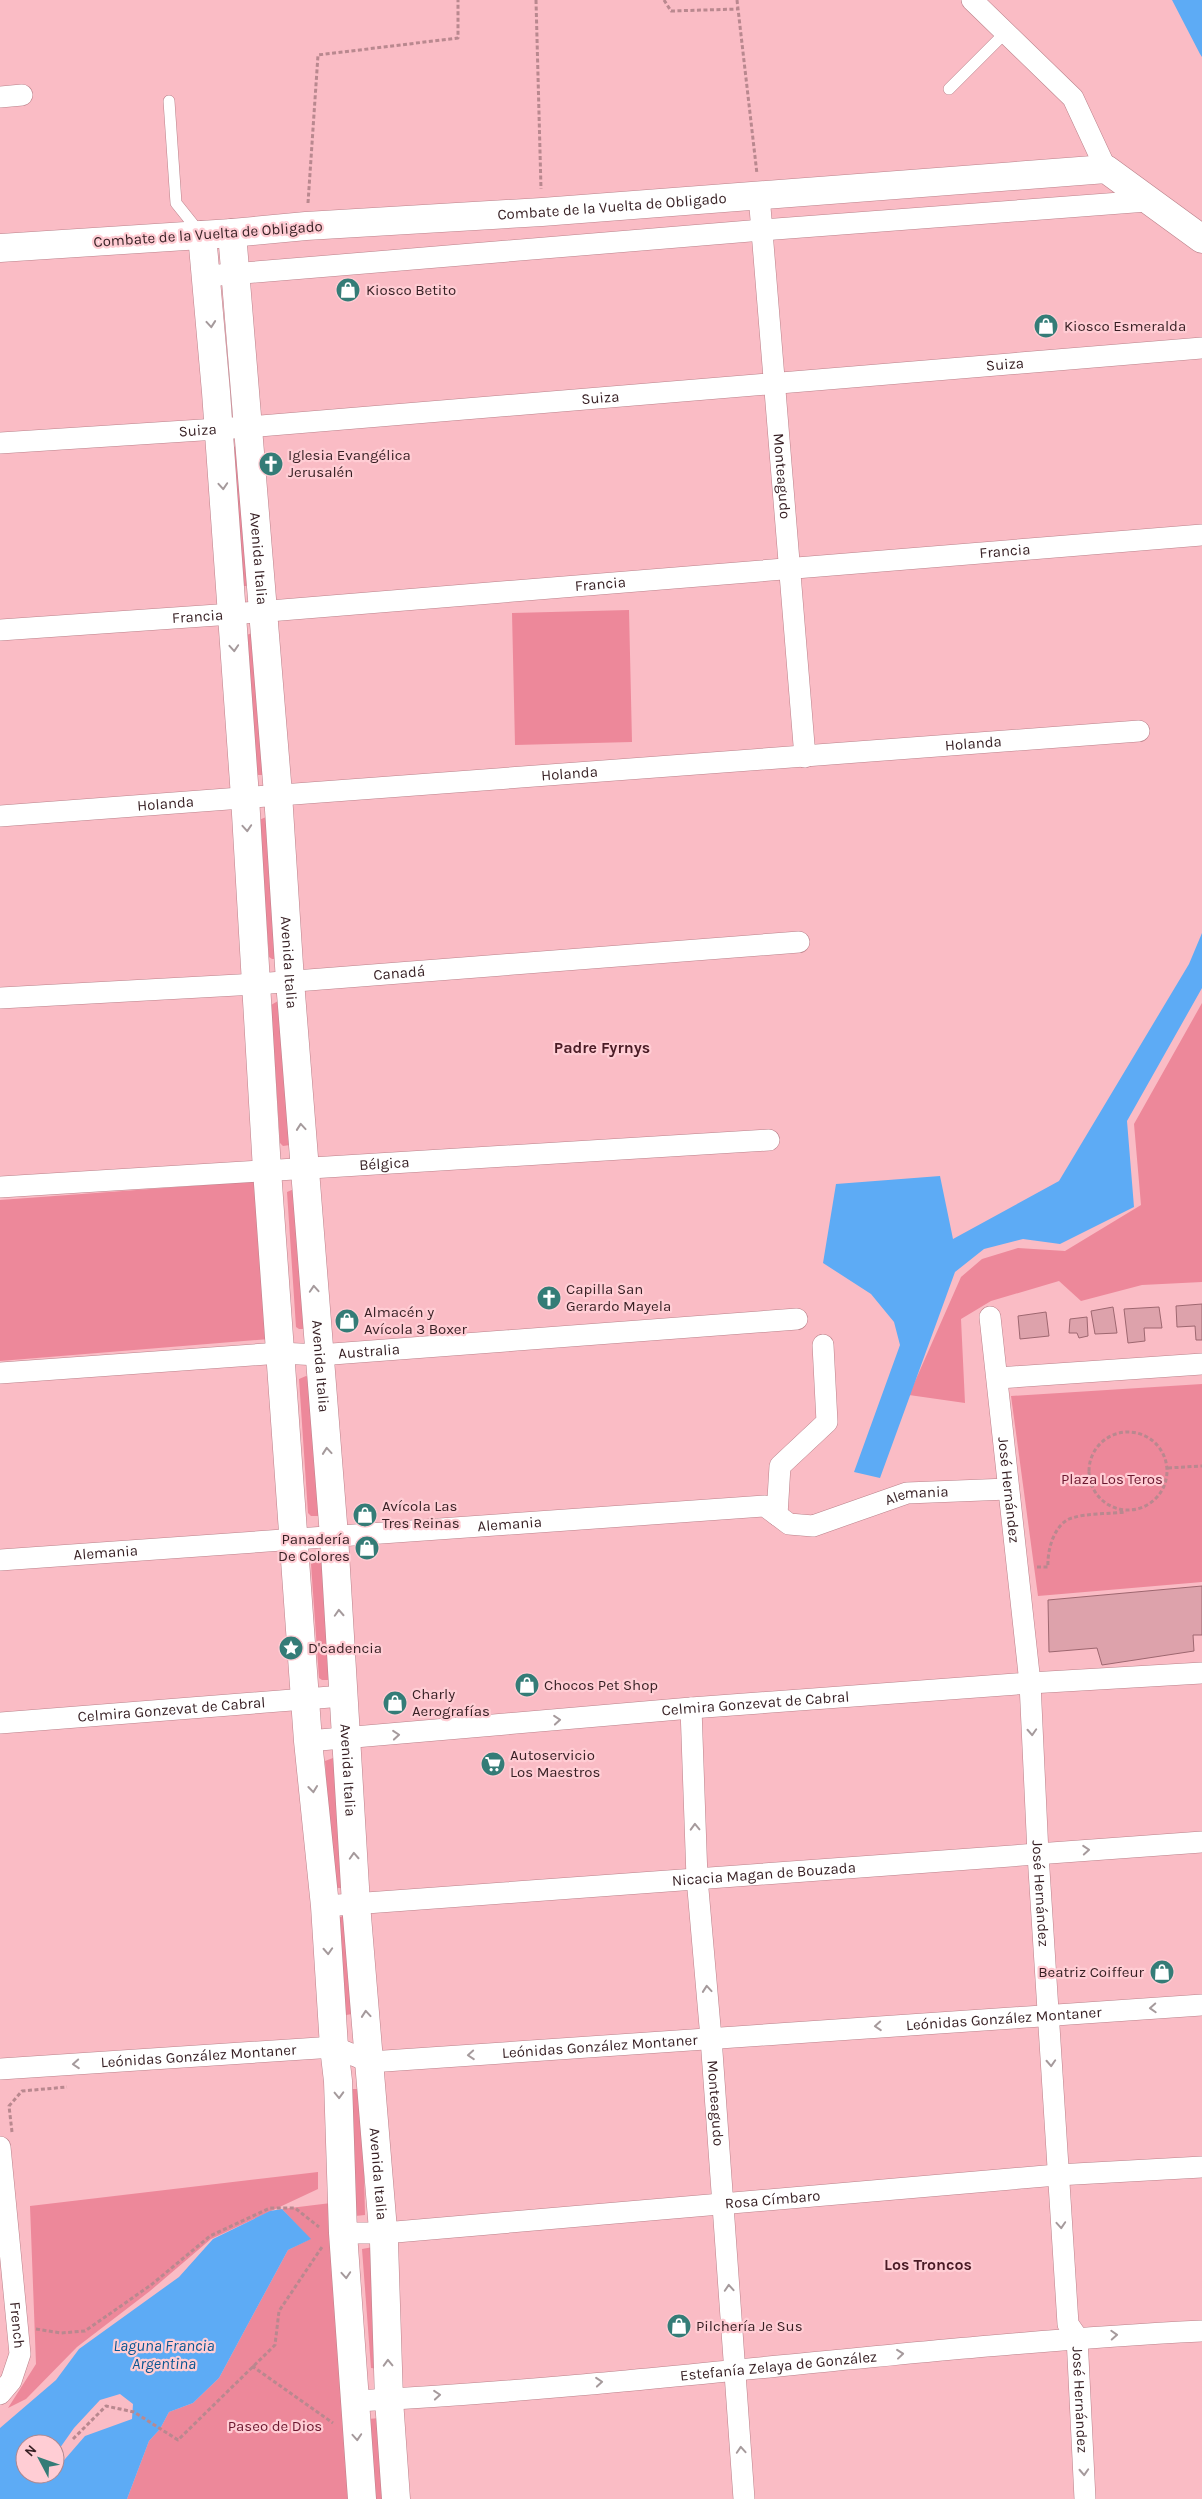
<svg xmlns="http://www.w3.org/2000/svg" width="1202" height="2499" font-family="Karla,sans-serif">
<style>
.green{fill:#ed889a}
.water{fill:#5dabf5;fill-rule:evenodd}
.building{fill:#dda2ab;stroke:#9e6770}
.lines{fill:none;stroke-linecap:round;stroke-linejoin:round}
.service-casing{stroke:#ba818a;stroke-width:12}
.minor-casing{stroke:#ba818a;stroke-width:22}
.tertiary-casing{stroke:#ba818a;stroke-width:29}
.secondary-casing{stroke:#ba818a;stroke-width:29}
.path{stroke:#b9888f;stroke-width:3;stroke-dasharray:4 2.5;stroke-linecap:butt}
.service{stroke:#fff;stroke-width:11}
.minor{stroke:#fff;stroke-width:21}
.tertiary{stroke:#fff;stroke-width:28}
.secondary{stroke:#fff;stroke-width:28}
.oneway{stroke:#a59a9c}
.labels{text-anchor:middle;stroke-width:4.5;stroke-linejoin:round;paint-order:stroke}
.street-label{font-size:15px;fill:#361f23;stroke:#ffcdd4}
.poi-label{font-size:15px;fill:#361f23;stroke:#ffcdd4;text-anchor:start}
.park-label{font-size:15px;fill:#6c172f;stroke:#ffcdd4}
.neighbourhood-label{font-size:16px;font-weight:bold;fill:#491b25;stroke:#ffcdd4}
.water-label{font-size:16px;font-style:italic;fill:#095691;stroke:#ffcdd4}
</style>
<rect width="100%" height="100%" fill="#fabcc5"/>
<!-- green -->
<path class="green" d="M238,446L251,586H244L233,447Z
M629,610L632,742L515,745L512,613Z
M252,633L264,775H257L244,636Z
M266,817L279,959H272L269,957L259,820Z
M278,1001L290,1145L283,1146L280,1143L271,1005Z
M1202,1003V1282L1142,1285L1081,1301L1059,1281L991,1301L961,1319L965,1403L909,1395L961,1277L982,1259L1018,1248L1065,1251L1141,1205L1134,1124Z
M259,1181L269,1339L0,1361V1200Z
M294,1189L307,1329H299L296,1327L287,1192Z
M306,1376L310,1378L321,1511L318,1516H311L308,1513L299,1379Z
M1202,1384V1582L1038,1596L1011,1396Z
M319,1560L322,1562L330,1680H322L319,1678L311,1564Z
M333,1758L336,1760L344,1888H336L333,1885L325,1761Z
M345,1915L352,2014L346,2015L343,2012L338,1918Z
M350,2089H362L365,2215L355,2216Z
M318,2172V2189L211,2239L150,2291L77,2347L26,2399L8,2408L36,2364L30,2206Z
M331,2203L356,2499H127L149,2441L160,2429L169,2412L193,2403L219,2378L288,2250L310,2239L282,2209Z
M373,2247L381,2369L371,2368L362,2249Z
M381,2418L386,2499H373L367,2419Z"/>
<!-- water -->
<path class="water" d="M1172,0H1202V57L1200,54Z
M1202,933V988L1127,1121L1134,1207L1060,1244L1023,1239L984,1249L955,1272L880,1478L854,1472L900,1345L894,1322L871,1294L823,1263L836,1184L940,1176L953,1239L1059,1181L1189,964Z
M282,2209L311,2239L288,2250L219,2378L193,2403L169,2412L160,2429L149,2441L127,2499H0V2428L56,2380L79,2349L179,2277L213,2239L270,2211ZM120,2394L133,2404L132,2419L85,2436L59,2466L55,2465V2474H25V2444H55V2455L74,2428L100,2400Z"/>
<!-- building -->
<path class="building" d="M1202,1304V1340H1196L1195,1326L1177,1327L1176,1306Z
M1113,1307L1117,1333L1095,1334L1091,1311Z
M1159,1307L1162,1328H1144L1145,1341L1128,1343L1124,1309Z
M1046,1312L1049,1336L1020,1339L1018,1316Z
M1087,1317L1088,1336L1079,1338L1077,1333H1069L1070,1319Z
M1202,1586V1635H1193L1194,1651L1102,1665L1097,1648L1049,1652L1048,1600Z"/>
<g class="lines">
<defs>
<path id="service" d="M949,89L1004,34
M169,101L176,203L200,233"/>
<g id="minor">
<path d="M972,0L1073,98L1106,169"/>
<path d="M0,97L22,95"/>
<path id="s1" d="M759,195L805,757"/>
<path d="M207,276L762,230L1147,201"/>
<path id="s2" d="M0,443L248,427L1202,348"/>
<path id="s3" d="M0,630L232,614L1202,535"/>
<path id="s4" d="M0,816L1139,731"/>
<path id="s5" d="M0,998L257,984L799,942"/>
<path id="s6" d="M0,1187L769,1140"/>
<path id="s7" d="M990,1317L1030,1683L1038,1854L1068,2324L1077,2337L1085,2499"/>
<path id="s8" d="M0,1373L280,1353L319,1355L797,1319"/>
<path d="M998,1378L1202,1364"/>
<path d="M777,1515L780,1466L827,1422L823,1345"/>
<path id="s9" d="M0,1560L765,1506L789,1524L813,1526L907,1493L1008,1489"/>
<path id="s10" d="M691,1708L697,1878L711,2038L744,2499"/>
<path id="s11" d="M0,1723L343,1696"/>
<path id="s12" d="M308,1741L691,1708L1030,1683L1202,1673"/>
<path id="s13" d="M325,1906L1202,1842"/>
<path id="s14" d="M0,2069L334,2047L370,2062L1202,2005"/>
<path id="s15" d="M0,2147L20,2354L11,2381L0,2394"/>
<path id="s16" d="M343,2233H384L1057,2175L1202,2167"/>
<path id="s17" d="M355,2401C638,2387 919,2345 1202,2331"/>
</g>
<g id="tertiary">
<path id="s18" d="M232,233L306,226L542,212L1106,169L1202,239"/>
</g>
<g id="secondary">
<path d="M202,235L216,392L245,797L267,1170L308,1741L325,1906L334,2047L338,2081L343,2233L362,2499"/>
<path id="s19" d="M0,248L232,233L278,794L290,981L334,1536L356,1904L384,2242L389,2400L396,2499"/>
</g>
</defs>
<!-- service casing -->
<use href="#service" class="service-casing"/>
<!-- minor casing -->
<use href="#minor" class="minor-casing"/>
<!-- tertiary casing -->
<use href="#tertiary" class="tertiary-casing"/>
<!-- secondary casing -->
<use href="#secondary" class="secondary-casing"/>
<!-- path -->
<path class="path" d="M536,0L541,189
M664,0L671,11L738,9
M737,0L757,174
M308,203L318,55L458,38V0
M1089 1471a39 39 0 1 1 78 0a39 39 0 1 1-78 0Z
M1168,1468L1202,1466
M1037,1567H1048C1047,1551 1054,1523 1072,1518C1087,1513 1109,1514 1126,1512
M12,2132L9,2106L22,2091L67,2087
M36,2329L61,2333L85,2331L151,2285L210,2236L270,2208H295L319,2227
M252,2366L333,2423
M73,2439L106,2406L134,2412L178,2440L275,2345L279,2311L322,2247"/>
<!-- service -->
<use href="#service" class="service"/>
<!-- minor -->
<use href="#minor" class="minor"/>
<!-- tertiary -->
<use href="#tertiary" class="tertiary"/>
<!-- secondary -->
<use href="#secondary" class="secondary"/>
</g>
<!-- one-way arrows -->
<defs><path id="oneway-chevron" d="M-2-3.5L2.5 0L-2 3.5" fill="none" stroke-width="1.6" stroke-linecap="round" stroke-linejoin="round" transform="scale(1.25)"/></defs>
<g class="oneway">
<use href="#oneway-chevron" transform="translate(211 324) rotate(85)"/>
<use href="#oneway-chevron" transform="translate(223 486) rotate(86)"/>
<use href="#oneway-chevron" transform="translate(234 648) rotate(86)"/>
<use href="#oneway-chevron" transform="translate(247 828) rotate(86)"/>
<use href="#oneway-chevron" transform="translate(301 1127) rotate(-95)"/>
<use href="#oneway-chevron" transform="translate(314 1289) rotate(-94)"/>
<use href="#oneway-chevron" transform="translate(327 1451) rotate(-95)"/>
<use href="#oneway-chevron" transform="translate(339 1613) rotate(-93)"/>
<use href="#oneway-chevron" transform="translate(557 1720) rotate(-5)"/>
<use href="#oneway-chevron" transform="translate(1032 1732) rotate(87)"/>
<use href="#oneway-chevron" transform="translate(396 1735) rotate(-5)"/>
<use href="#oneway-chevron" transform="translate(313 1789) rotate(84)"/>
<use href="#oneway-chevron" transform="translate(695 1827) rotate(-92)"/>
<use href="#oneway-chevron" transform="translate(1086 1850) rotate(-4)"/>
<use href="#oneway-chevron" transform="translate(354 1856) rotate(-93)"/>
<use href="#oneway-chevron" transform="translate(328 1951) rotate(87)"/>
<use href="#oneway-chevron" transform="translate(707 1989) rotate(-95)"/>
<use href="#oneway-chevron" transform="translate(1153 2008) rotate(177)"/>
<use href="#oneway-chevron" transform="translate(366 2014) rotate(-95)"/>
<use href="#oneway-chevron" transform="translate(878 2026) rotate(176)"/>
<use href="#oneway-chevron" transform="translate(471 2055) rotate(176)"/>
<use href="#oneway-chevron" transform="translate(1051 2063) rotate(87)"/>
<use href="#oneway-chevron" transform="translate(76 2064) rotate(176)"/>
<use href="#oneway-chevron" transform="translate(339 2095) rotate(88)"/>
<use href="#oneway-chevron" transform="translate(1061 2225) rotate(86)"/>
<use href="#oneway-chevron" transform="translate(346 2275) rotate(86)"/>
<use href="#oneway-chevron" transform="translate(729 2288) rotate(-94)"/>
<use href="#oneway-chevron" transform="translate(1114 2335) rotate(-3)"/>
<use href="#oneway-chevron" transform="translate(900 2354) rotate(-6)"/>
<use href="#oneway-chevron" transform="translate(388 2363) rotate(-92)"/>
<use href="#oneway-chevron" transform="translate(599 2382) rotate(-5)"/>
<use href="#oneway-chevron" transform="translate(437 2395) rotate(-5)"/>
<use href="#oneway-chevron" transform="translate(357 2437) rotate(86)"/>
<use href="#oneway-chevron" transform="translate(741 2450) rotate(-94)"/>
<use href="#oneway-chevron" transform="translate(1084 2472) rotate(87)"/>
</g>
<!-- icons -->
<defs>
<symbol id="shop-disc" viewBox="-11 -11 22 22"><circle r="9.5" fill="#347c77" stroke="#ffcdd4"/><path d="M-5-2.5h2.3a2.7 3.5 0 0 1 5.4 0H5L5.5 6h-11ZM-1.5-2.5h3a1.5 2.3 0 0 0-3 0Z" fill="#fff"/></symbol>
<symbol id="church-disc" viewBox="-11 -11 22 22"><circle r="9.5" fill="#347c77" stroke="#ffcdd4"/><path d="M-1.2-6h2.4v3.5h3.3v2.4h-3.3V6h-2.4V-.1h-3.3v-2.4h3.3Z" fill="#fff"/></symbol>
<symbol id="sight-disc" viewBox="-11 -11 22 22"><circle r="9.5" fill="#347c77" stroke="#ffcdd4"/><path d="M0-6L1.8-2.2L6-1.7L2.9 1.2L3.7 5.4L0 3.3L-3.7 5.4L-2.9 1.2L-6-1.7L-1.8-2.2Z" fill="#fff"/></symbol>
<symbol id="supermarket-disc" viewBox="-11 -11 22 22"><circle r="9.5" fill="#347c77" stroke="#ffcdd4"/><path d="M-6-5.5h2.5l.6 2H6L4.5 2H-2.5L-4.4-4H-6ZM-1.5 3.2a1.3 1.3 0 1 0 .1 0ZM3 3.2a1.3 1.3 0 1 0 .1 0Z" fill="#fff"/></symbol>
</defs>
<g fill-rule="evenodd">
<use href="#shop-disc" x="334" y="276" width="28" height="28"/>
<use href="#shop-disc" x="1032" y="312" width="28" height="28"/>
<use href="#church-disc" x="257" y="450" width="28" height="28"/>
<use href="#church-disc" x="535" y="1284" width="28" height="28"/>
<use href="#shop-disc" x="333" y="1307" width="28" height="28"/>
<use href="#shop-disc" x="351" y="1501" width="28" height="28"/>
<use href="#shop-disc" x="353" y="1534" width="28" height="28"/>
<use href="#sight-disc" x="277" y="1634" width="28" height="28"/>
<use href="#shop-disc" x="513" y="1671" width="28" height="28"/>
<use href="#shop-disc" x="381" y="1689" width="28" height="28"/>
<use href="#supermarket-disc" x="479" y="1750" width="28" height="28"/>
<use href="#shop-disc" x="1148" y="1958" width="28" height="28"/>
<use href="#shop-disc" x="665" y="2312" width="28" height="28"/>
</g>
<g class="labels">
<!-- street labels -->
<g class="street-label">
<text dy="5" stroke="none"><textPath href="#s18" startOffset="381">Combate de la Vuelta de Obligado</textPath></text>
<text transform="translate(208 234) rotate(-4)" y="5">Combate de la Vuelta de Obligado</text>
<text dy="5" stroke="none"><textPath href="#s2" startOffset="1008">Suiza</textPath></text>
<text dy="5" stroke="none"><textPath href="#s2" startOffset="602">Suiza</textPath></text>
<text dy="5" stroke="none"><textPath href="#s2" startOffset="198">Suiza</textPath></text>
<text dy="5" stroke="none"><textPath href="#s1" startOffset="282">Monteagudo</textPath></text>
<text dy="5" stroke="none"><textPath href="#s3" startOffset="1008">Francia</textPath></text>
<text dy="5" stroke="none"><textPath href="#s19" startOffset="559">Avenida Italia</textPath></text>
<text dy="5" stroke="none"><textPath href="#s3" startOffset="602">Francia</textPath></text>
<text dy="5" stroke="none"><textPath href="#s3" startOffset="198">Francia</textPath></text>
<text dy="5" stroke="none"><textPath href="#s4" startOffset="976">Holanda</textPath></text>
<text dy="5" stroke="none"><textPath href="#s4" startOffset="571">Holanda</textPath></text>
<text dy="5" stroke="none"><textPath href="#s4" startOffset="166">Holanda</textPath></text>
<text dy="5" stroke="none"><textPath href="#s19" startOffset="964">Avenida Italia</textPath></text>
<text dy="5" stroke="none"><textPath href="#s5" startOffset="400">Canadá</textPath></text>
<text dy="5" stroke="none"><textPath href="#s6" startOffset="385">Bélgica</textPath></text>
<text dy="5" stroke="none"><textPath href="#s8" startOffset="370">Australia</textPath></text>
<text dy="5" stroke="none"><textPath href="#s19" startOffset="1369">Avenida Italia</textPath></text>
<text dy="5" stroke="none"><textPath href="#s7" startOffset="174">José Hernández</textPath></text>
<text dy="5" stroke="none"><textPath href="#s9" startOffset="930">Alemania</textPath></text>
<text dy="5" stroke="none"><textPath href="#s9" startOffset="511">Alemania</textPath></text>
<text dy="5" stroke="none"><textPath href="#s9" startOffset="106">Alemania</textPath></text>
<text dy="5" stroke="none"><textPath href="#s12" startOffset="449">Celmira Gonzevat de Cabral</textPath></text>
<text dy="5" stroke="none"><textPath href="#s11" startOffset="172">Celmira Gonzevat de Cabral</textPath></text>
<text dy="5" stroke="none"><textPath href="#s19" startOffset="1774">Avenida Italia</textPath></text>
<text dy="5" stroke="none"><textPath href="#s13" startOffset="440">Nicacia Magan de Bouzada</textPath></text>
<text dy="5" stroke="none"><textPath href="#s7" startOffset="579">José Hernández</textPath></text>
<text dy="5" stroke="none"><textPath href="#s14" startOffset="1009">Leónidas González Montaner</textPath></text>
<text dy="5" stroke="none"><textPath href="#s14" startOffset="604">Leónidas González Montaner</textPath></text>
<text dy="5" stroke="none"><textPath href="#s14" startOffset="199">Leónidas González Montaner</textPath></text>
<text dy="5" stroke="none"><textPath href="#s10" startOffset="396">Monteagudo</textPath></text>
<text dy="5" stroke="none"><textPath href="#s19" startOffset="2179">Avenida Italia</textPath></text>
<text dy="5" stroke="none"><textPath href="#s16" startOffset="431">Rosa Címbaro</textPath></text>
<text dy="5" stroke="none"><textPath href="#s15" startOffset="179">French</textPath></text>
<text dy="5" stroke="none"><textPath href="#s17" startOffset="425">Estefanía Zelaya de González</textPath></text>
<text dy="5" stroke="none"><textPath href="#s7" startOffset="1089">José Hernández</textPath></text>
</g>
<!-- poi labels -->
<g class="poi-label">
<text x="366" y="295">Kiosco Betito</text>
<text x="1064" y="331">Kiosco Esmeralda</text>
<text x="288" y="460">Iglesia Evangélica<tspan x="288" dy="17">Jerusalén</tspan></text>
<text x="566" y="1294">Capilla San<tspan x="566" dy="17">Gerardo Mayela</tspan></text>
<text x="364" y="1317">Almacén y<tspan x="364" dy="17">Avícola 3 Boxer</tspan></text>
<text x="382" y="1511">Avícola Las<tspan x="382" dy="17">Tres Reinas</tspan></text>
<text x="350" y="1544" text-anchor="end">Panadería<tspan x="350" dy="17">De Colores</tspan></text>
<text x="308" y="1653">D'cadencia</text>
<text x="544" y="1690">Chocos Pet Shop</text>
<text x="412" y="1699">Charly<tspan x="412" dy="17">Aerografías</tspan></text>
<text x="510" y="1760">Autoservicio<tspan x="510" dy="17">Los Maestros</tspan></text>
<text x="1144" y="1977" text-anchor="end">Beatriz Coiffeur</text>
<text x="696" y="2331">Pilchería Je Sus</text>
</g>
<!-- park labels -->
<g class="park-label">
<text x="1112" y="1484">Plaza Los Teros</text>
<text x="275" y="2431">Paseo de Dios</text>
</g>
<!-- neighbourhood labels -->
<g class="neighbourhood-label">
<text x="602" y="1053">Padre Fyrnys</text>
<text x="928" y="2270">Los Troncos</text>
</g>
<!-- water labels -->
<g class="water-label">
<text x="164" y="2351">Laguna Francia<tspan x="164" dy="18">Argentina</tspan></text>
</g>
</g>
<!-- north arrow -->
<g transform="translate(40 2459) rotate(311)"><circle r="24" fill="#ffcdd4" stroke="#af878d"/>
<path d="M0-4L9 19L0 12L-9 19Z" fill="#347c77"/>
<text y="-8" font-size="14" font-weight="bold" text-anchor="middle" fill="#361f23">N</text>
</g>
</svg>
